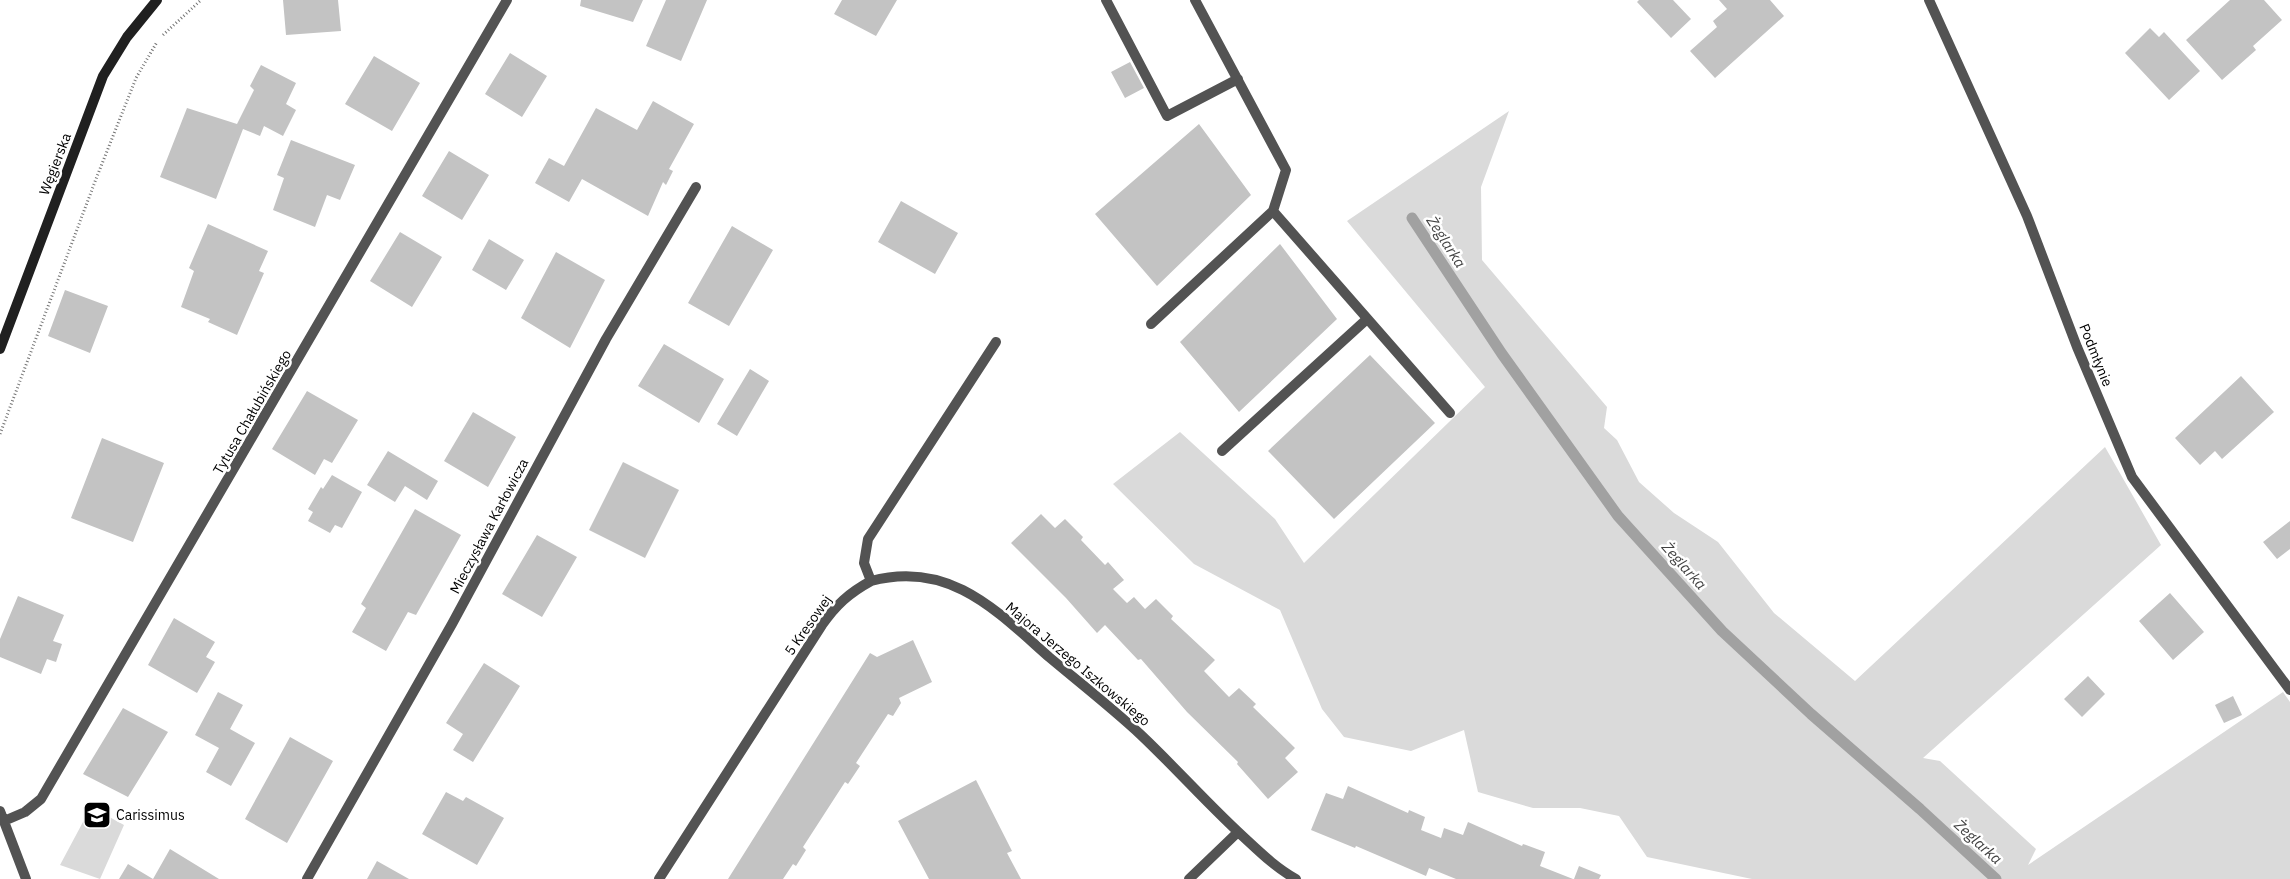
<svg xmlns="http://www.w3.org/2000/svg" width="2290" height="879" font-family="'IBM Plex Sans',sans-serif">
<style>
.green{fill:#dadada}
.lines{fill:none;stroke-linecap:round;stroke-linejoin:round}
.stream{stroke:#a1a1a1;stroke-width:11}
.building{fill:#c3c3c3}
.path{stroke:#757575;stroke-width:3;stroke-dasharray:1 2.5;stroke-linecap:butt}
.street{stroke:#535353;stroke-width:10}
.secondary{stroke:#202020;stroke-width:10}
.labels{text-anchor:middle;stroke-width:5;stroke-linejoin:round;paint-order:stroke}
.street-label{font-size:14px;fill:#000;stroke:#fff}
.poi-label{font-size:14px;fill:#000;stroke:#fff;text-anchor:start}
.water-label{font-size:15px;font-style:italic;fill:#424242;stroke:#fff}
</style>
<rect width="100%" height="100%" fill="#fff"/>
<!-- green -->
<path class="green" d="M1509,111L1481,187L1482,260L1607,407L1604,428L1617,440L1639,482L1674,513L1718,542L1774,613L1855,681L2105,447L2161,545L1923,758L1940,761L2036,849L2028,865L2283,692L2290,702V879H1752L1647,857L1619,816L1580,808H1533L1478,792L1464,730L1411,751L1344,737L1322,709L1280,610L1194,564L1113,484L1180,432L1275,519L1304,563L1485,387L1347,221Z
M91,807L124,825L100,879L60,865Z"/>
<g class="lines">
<!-- stream -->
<path class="stream" d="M1412,218L1502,354L1618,516L1722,631L1811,714L1920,809L1996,879"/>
</g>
<!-- building -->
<path class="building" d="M283,0H338L341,31L286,35Z
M581,0H643L633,22L580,6Z
M666,0H707L681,61L646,46Z
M842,0H897L876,36L834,14Z
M1639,0H1673L1691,19L1671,38L1637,2Z
M1719,0H1770L1784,16L1715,78L1690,51L1717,27L1713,21L1727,9Z
M2230,0H2264L2282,20L2253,46L2256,50L2222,80L2186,40Z
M2150,28L2159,37L2164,32L2200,71L2169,100L2125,53Z
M510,53L547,76L522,117L485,94Z
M374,56L420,83L392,131L345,104Z
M1130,62L1144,88L1125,98L1111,72Z
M261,65L296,83L286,104L296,110L283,136L264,126L260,136L243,129L216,199L160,177L187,108L237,124L254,90L250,86Z
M653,101L694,124L669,169L673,171L666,185L663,182L648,216L582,179L569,202L535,183L549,158L564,166L596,108L637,130Z
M1199,124L1251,195L1157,286L1095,214Z
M291,140L355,165L340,200L327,195L315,227L273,210L284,178L277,175Z
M449,151L489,175L462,220L422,196Z
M901,201L958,233L935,274L878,242Z
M208,224L268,251L259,271L264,273L237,335L208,322L210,319L181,307L194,271L189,268Z
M732,226L773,250L729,326L688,303Z
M400,232L442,257L412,307L370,281Z
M489,239L524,260L506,290L472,270Z
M1280,244L1337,319L1239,412L1180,342Z
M556,252L605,280L570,348L521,318Z
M65,290L108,306L90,353L48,336Z
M664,344L724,379L699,423L638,386Z
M1370,355L1435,423L1334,519L1268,451Z
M750,369L769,381L737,436L717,424Z
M2241,376L2274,412L2222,459L2215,451L2200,465L2175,438Z
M307,391L358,420L332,463L324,459L315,475L272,449Z
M473,412L516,437L488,487L444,461Z
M102,438L164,463L133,542L71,518Z
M388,451L438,481L427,500L405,486L395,502L367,485Z
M623,462L679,490L645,558L589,530Z
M332,475L362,492L342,528L335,525L330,533L308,521L313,512L308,509L321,487L323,489Z
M415,509L461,535L416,615L408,612L386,651L352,632L366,608L361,604Z
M1041,514L1055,528L1065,519L1083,537L1081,540L1105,565L1108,562L1124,580L1113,589L1127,603L1134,597L1145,609L1156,599L1173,616L1171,619L1215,660L1204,671L1229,697L1239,688L1256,704L1253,707L1295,748L1285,758L1298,772L1268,799L1237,764L1238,762L1187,712L1141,659L1138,660L1105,625L1097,633L1066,598L1011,543Z
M2290,521V549L2277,559L2263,542Z
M537,535L577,557L542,617L502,594Z
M2170,593L2204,632L2173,660L2139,621Z
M18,596L64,615L53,641L62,644L56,662L47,659L41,674L0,657V639Z
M174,618L215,642L206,657L215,662L197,693L148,665Z
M913,640L932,682L899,698L901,703L893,716L888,714L856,763L860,766L848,784L845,782L803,847L806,850L796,866L793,864L783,879H728L870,653L877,657Z
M484,663L520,686L473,762L453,750L463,734L446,723Z
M2088,676L2105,694L2082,717L2064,699Z
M218,692L243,705L230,729L255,743L231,786L206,772L219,748L195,735Z
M2233,696L2242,715L2224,723L2215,705Z
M123,708L168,732L128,797L83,774Z
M290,737L333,761L287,843L245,819Z
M976,780L1012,851L1007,853L1021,879H929L898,821Z
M1348,786L1408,813L1409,810L1425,817L1421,830L1441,838L1444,828L1463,835L1468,822L1522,846L1523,844L1545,852L1540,866L1573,879H1456L1429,868L1426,876L1356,846L1355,848L1311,830L1326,793L1343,799Z
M446,792L463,801L466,797L504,818L477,865L422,834Z
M170,849L219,879H119L128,864L153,879Z
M377,861L409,879H367Z
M1579,866L1601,875L1599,879H1574Z"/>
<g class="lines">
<!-- path -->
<path class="path" d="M163,35L201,0
M0,434L96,179L136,78L157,42"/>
<!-- street -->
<path class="street" d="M1106,0L1167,116L1238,79
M1195,0L1286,170L1273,211L1450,413
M1929,0L2027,216L2077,347L2132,477L2290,690
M1151,324L1273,211
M1222,451L1367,319
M871,581C949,560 996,610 1049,657C1080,683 1112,708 1141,735C1178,770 1211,808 1249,842C1264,856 1278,869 1296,879
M0,811L26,879
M4,821L25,812L41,799L507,0
M307,879L452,624L606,339L696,187
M659,879L822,625C836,605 849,593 871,581L864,563L868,539L996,342
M1189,879L1238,832"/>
<!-- secondary -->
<path class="secondary" d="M0,349L103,76L127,37L157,0"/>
</g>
<!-- icons -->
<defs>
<symbol id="school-square" viewBox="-11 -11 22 22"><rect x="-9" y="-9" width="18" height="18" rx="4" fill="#000" stroke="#fff"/><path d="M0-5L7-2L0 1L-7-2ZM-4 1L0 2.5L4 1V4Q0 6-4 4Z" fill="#fff"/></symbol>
</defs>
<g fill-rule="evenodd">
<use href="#school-square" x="81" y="799" width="32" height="32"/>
</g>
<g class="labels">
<!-- street labels -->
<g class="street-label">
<text transform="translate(55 164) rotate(-69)" y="5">Węgierska</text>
<text transform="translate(2096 355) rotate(68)" y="5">Podmłynie</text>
<text transform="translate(252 412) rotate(-60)" y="5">Tytusa Chałubińskiego</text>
<text transform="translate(489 526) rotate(-62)" y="5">Mieczysława Karłowicza</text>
<text transform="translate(808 625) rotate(-55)" y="5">5 Kresowej</text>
<text transform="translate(1078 664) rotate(40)" y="5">Majora Jerzego Iszkowskiego</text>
</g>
<!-- poi labels -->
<g class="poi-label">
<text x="116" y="820">Carissimus</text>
</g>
<!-- water labels -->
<g class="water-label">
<text transform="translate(1446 242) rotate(57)" y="5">Żeglarka</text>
<text transform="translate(1684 566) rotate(48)" y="5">Żeglarka</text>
<text transform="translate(1978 842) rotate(42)" y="5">Żeglarka</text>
</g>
</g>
</svg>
